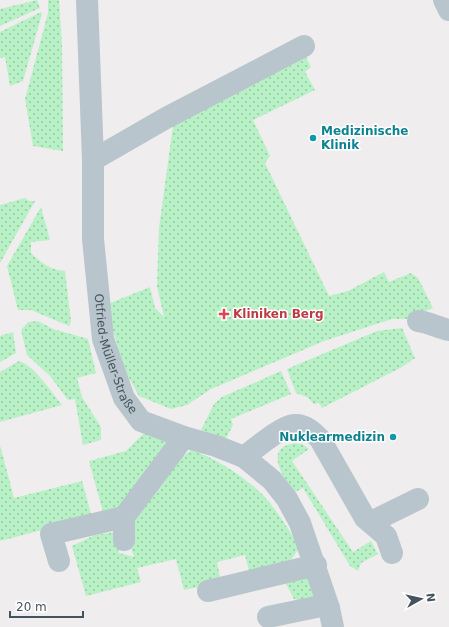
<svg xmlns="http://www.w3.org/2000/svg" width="449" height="627" font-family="'DejaVu Sans',sans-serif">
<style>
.grass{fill:url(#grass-dots)}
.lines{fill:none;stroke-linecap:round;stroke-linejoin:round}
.minor{stroke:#b8c5cc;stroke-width:22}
.culture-dot{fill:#0f9aa8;stroke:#fff;stroke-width:1.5}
.health-dot{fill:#e0444e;stroke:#fff;stroke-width:1.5}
.labels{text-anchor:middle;stroke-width:3;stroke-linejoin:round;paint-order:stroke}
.culture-label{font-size:12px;font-weight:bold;fill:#0d838f;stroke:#fff;text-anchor:start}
.health-label{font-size:12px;font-weight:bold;fill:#be3a42;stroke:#fff;text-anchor:start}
.street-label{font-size:12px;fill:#44545c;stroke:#fff}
</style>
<defs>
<pattern id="grass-dots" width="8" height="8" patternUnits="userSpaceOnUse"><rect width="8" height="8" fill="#b8f1c6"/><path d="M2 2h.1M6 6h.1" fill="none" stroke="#97c6a4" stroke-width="1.8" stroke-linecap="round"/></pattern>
</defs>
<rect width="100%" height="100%" fill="#f0edee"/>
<!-- grass -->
<path class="grass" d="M37,0L40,8L0,26V9Z
M48,0H59L62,45L63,151L33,146L25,99L48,13Z
M41,12L42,14L23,81L10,86L5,57L0,58V32Z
M306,57L311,67L305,72L315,90L253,120L270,156L265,163L329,296L348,291L384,272L389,282L411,273L418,278L433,308L406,319H392L324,341L211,389L187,405L171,409L139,396L124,369L111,324L108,304L150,287L155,308L164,317L157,286L159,228L173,126Z
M25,198L29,201H35L0,263V205Z
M41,207L50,240L31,242V253C40,262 52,271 65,271L71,322L69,326L31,310H18L7,266Z
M38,321L53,329L88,339L96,373L77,378L82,397L101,427V440L83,445L75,399L68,400L50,376L27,355L21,330L28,322Z
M402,328L415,358L402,367L322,408L319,403L314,404L307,397L296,393L287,369L377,331Z
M13,332L16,353L0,362V336Z
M19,361C33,364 52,393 62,405L0,422V372Z
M281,371L291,394L231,419L233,425L225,440L201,430L214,404L222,397Z
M144,433L169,442L122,508L103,512L89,461L126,451Z
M295,443L302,444L309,449L292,461L353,552L371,541L378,554L361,563L358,571L350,566L303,488L293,493C284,477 262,448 295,443Z
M0,445L14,498L82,481L92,517L0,541Z
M191,450C217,458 253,482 270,503C281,517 290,532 300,547L288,564L250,575L245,555L217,562L221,582L184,590L176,559L137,568L141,582L86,596L72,546L95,535L115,532L119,553L134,557L128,541V527L175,463Z
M309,574L317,600L306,602L294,599L286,584L264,587Z"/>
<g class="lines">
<!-- minor -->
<g class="minor">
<path id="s1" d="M87,0L93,160V239L103,339L124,398L141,421L184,437L216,446L244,457L272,480L287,499L300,523L329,608L333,627"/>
<path d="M444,0L449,10"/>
<path d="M93,160L166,118L304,46"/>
<path d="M418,321C429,322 438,328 449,330"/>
<path d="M244,457C255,449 281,426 294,425C305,424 313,432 320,439L365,518L386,536L392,553"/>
<path d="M371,522L418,499"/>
<path d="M124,540V517"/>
<path d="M59,561L51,534L124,517L184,437"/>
<path d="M208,591L316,565"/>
<path d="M268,617L321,606L329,608"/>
</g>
</g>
<!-- markers -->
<g class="culture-dot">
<circle cx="313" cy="138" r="4"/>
<circle cx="393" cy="437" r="4"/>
</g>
<path class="health-dot" d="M222 308h4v4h4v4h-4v4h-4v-4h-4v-4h4z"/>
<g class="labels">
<!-- culture labels -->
<g class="culture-label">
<text x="321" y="135">Medizinische<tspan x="321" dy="14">Klinik</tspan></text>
<text x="385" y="441" text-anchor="end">Nuklearmedizin</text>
</g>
<!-- health labels -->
<g class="health-label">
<text x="233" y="318">Kliniken Berg</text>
</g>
<!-- street labels -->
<g class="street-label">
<text dy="4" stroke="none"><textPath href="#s1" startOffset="357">Otfried-Müller-Straße</textPath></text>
</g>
</g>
<!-- north arrow -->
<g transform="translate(421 599) rotate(82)" stroke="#ffffff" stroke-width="3" paint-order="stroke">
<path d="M0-3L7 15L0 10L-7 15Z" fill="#44545c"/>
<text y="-6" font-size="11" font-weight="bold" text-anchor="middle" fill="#44545c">N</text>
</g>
<!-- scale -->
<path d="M10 611v6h73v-6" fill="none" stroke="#44545c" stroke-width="2"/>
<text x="16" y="611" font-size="12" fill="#44545c" stroke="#ffffff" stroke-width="3" paint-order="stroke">20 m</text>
</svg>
